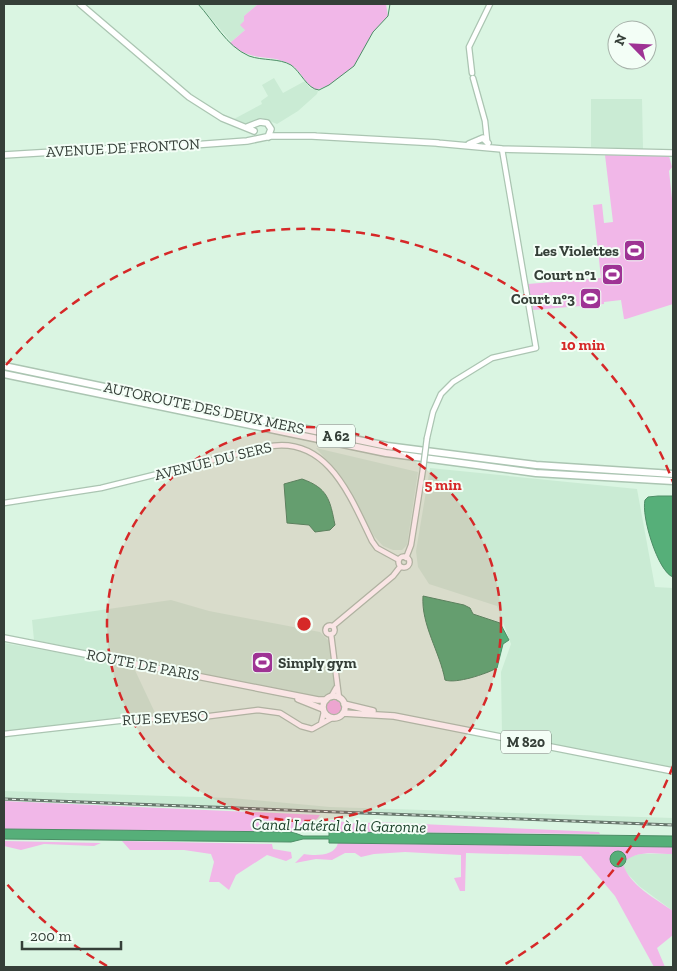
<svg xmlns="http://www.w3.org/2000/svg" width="677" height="971" font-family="'Zilla Slab',serif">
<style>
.built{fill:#caebd4}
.green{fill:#f1b7e8}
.water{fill:#56af79;stroke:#4c8d66}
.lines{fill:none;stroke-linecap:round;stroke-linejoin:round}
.stream{stroke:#4c8d66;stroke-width:1}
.minor-casing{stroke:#abc5b2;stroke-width:7}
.major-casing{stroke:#abc5b2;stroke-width:8}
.highway-casing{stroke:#abc5b2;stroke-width:9}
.minor{stroke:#fff;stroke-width:4.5}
.major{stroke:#fff;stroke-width:5.5}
.highway{stroke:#fff;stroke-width:6}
.rail-casing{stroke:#67766c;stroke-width:3}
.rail{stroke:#f3fef6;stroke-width:1;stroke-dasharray:4;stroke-linecap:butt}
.minor-bridge-casing{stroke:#abc5b2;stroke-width:7;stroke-linecap:butt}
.minor-bridge{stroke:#fff;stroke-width:4.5}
.ring{fill:none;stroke:#d62828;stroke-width:2.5;stroke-dasharray:9 6}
.labels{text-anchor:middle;stroke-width:4;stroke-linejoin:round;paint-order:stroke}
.shield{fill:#f3fef6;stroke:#6e7871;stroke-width:1}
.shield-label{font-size:14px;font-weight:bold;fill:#353f38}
.street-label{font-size:15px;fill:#353f38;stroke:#f3fef6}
.poi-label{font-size:15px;font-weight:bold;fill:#353f38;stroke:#f3fef6;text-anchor:end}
.water-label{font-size:16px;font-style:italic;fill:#173d26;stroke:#f3fef6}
.centre{fill:#d62828;stroke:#f3fef6;stroke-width:2.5}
.ring-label{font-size:15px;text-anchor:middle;font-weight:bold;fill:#d62828;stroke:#f3fef6;stroke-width:4;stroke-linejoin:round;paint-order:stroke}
</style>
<rect width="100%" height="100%" fill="#daf5e2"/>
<!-- built -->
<path class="built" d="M199,4H258L244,16L245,30L231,42Z
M274,78L283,93L305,81L310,88L318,91L317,94L298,111L277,124L262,118L248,124L234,119L262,104L261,101L268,96L262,85Z
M591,99H642L643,149L591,147Z
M316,448L418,472L407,545L402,550H393L383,546L374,536L343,479Z
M430,468L637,489L655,587L673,588V767L502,735L501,672L511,644L497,606L429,584L418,567L416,551Z
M171,600L209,611L320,632L330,642L335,686L330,693L321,697H313L34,640L32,620Z
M4,643L133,666L157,717L114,718L4,733Z
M4,791L231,798L330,807L673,818V826L4,801Z
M640,854H673V911L639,886L625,871L623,864L628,857Z"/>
<!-- green -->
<path class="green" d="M258,4H386L388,16L373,32L354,66L329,85L316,90C304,84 301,69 288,63C266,53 252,63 230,43L245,30L240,25L244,21V16Z
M605,155L669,156L672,167L669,171L673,208V304L626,319H624L621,300L604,302V304L533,310L528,284L601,278L593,205L602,204L604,223L613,222Z
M326 708a8 8 0 1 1 16 0a8 8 0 1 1-16 0Z
M4,801L320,815L317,819L292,832L4,829Z
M331,820L358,824L376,822L599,832L600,834L329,832V823Z
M4,841L101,843L94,846L44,844L21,850L4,846Z
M122,841L272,844L273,849L291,852L292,858L286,861L267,855L236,875L229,890L219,882H209L214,862L211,854L184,850H130Z
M338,843L673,847V854C657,854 634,849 623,864C629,885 656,899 673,911V935L657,948L665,967H654L615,896L581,856L466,853L465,891H460L454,878L461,877V855L405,852L374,854L361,857L355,853H345L332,860L316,859L295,863L304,854C316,856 335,856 338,843Z"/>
<!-- water -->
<path class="water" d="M302,479C328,488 330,500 335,525L330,530L315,532L309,525L287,523L284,484Z
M658,496H673V577C658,572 641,516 645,500L648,497Z
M423,596L464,605L470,608L473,614L500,623L509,640L503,644L497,668C486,674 456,684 445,680C440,652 421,625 423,596Z
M4,829L292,832L303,836H329V832L673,836V847L329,843V839H303L291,842L4,839Z
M610 859a8 8 0 1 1 16 0a8 8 0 1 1-16 0Z"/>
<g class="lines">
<!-- stream -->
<path class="stream" d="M198,4C214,21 226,46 249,56C263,61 279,58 291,65C301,72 307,89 319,90L329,85L354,66L373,32L388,16L390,4"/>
<defs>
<path id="minor" d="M472,73L469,47L490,4
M473,78L485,121L487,140
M427,438L433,412L441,394L453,382L492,358L536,348L502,149
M4,503L101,488L266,447C327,434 350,496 372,541L377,548L399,560
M398.5 562a5.5 5.5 0 1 1 11 0a5.5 5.5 0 1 1-11 0Z
M406,558L411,545L423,469
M325.5 630a4.5 4.5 0 1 1 9 0a4.5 4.5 0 1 1-9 0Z
M333,626L393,576L400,567
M331,634L339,698
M331,697L336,688
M321,724L324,712
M4,734L127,720L202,717L258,710L280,713L301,726L312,729L332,718"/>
<path id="major" d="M80,4L189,97L222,118L254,131
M247,127L260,122L267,123L271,129L268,137
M312,136L438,143
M436,143L502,149L673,153
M469,144L483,138L488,143
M4,155L120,148L166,147L247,141L271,136H315
M4,638L318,700H326
M323 707a11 11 0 1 1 22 0a11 11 0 1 1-22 0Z
M298,699L323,709
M344,704L373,711
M343,713L394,716L673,771"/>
<path id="highway" d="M4,366L387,446L536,465L673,474
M4,374L386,453L536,473L673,481"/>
</defs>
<!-- minor casing -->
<use href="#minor" class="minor-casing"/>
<!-- major casing -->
<use href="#major" class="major-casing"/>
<!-- highway casing -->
<use href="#highway" class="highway-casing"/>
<!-- minor -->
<use href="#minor" class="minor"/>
<!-- major -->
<use href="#major" class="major"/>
<!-- highway -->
<use href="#highway" class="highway"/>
<defs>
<path id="rail" d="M4,799L673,825"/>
</defs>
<!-- rail casing -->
<use href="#rail" class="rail-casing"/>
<!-- rail -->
<use href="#rail" class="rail"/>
<defs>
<path id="minor-bridge" d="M423,469L427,438"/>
</defs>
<!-- minor-bridge casing -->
<use href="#minor-bridge" class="minor-bridge-casing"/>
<!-- minor-bridge -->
<use href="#minor-bridge" class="minor-bridge"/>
</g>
<!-- distance rings -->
<circle cx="304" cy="624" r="197" fill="#d62828" fill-opacity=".12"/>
<g class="ring">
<circle cx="304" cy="624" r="197"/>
<path d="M673 766A395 395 0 0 1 502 966M107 966A395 395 0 0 1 6 883M6 365A395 395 0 0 1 673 482"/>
</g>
<!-- icons -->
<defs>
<symbol id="stadium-square" viewBox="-11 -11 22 22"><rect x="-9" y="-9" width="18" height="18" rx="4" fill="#9e3394" stroke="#f3fef6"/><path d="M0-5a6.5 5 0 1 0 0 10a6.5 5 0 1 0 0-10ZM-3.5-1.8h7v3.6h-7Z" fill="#fff"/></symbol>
</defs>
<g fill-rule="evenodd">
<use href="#stadium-square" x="622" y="238" width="25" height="25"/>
<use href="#stadium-square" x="600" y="262" width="25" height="25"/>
<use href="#stadium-square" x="578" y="286" width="25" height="25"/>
<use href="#stadium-square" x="250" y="650" width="25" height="25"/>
</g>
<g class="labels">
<!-- shield labels -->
<g class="shield">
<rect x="317" y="424.5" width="38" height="23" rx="4"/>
<rect x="501" y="730.5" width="50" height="23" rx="4"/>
</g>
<g class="shield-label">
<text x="336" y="441">A 62</text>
<text x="526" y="747">M 820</text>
</g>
<!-- street labels -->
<g class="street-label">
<text transform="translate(123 148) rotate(-3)" y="5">AVENUE DE FRONTON</text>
<text transform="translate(204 408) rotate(12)" y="5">AUTOROUTE DES DEUX MERS</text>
<text transform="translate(213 461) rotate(-14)" y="5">AVENUE DU SERS</text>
<text transform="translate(143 665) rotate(11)" y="5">ROUTE DE PARIS</text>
<text transform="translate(165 718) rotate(-3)" y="5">RUE SEVESO</text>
</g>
<!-- poi labels -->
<g class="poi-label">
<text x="619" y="256">Les Violettes</text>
<text x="596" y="280">Court n°1</text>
<text x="575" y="304">Court n°3</text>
<text x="278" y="668" text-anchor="start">Simply gym</text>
</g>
<!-- water labels -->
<g class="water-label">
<text transform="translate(339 825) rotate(1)" y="6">Canal Latéral à la Garonne</text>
</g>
</g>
<circle cx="304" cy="624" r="8" class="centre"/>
<g class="ring-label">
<text x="583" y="350">10 min</text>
<text x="443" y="490">5 min</text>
</g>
<!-- border -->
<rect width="677" height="971" fill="none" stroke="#353f38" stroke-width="10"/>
<!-- north arrow -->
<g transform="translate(632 45) rotate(294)"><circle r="24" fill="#f3fef6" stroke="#a7b2aa"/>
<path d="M0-4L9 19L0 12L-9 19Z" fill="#9e3394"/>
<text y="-8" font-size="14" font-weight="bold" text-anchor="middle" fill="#353f38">N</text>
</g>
<!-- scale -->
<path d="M22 941v8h99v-8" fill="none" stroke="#353f38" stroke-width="2.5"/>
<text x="30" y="941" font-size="15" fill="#353f38" stroke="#f3fef6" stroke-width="4" paint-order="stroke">200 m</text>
</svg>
